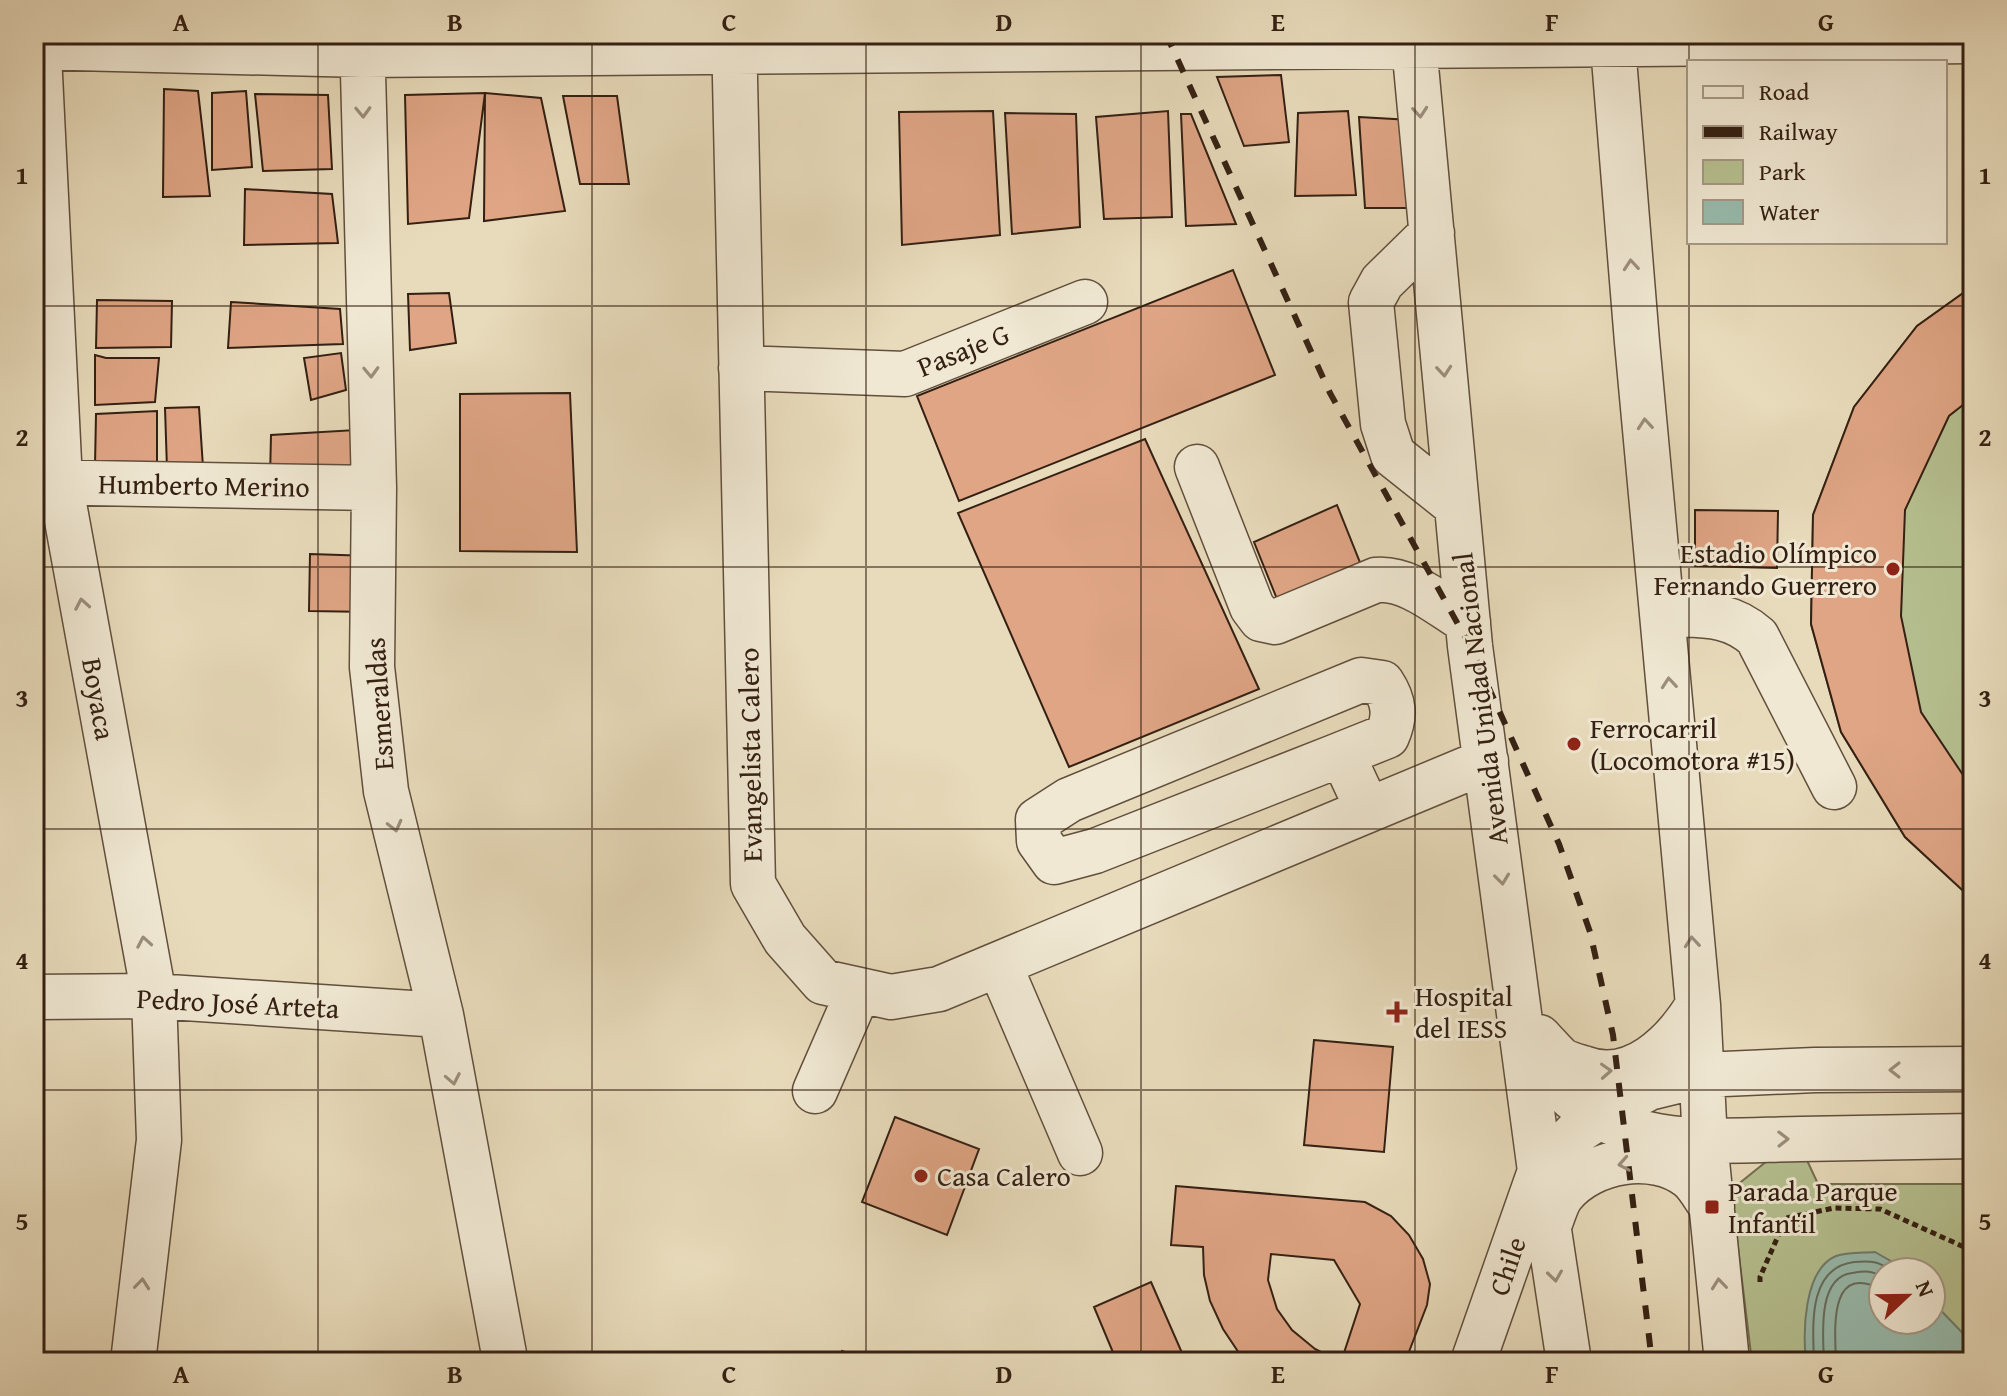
<svg xmlns="http://www.w3.org/2000/svg" width="2007" height="1396" font-family="'Gentium Book Plus',serif">
<style>
.green{fill:#b6c090;stroke:#757052;stroke-width:2;fill-rule:evenodd}
.water{fill:#98bbad;stroke:#707d6f;stroke-width:2}
.lines{fill:none;stroke-linecap:round;stroke-linejoin:round}
.shore{stroke:#666e60;stroke-width:2}
.building{fill:#dfa585;stroke:#342013;stroke-width:2}
.minor-casing{stroke:#614f3d;stroke-width:47}
.path{stroke:#342013;stroke-width:5;stroke-dasharray:6 4;stroke-linecap:butt}
.minor{stroke:#f0e8d3;stroke-width:44}
.rail{stroke:#342013;stroke-width:6;stroke-dasharray:14 14;stroke-linecap:butt}
.oneway{stroke:#9b8e7d}
.grid{fill:none;stroke:#342013;stroke-width:2;stroke-opacity:0.55}
.poi-dot{fill:#8f2418;stroke:#f0e8d3;stroke-width:3}
.labels{text-anchor:middle;stroke-width:6;stroke-linejoin:round;paint-order:stroke}
.street-label{font-size:28px;fill:#342013;stroke:#f0e8d3}
.poi-label{font-size:28px;fill:#342013;stroke:#f0e8d3;text-anchor:start}
.neatline{fill:none;stroke:#342013;stroke-width:3}
.grid-label{font-size:26px;text-anchor:middle;font-weight:bold;fill:#342013}
</style>
<rect width="100%" height="100%" fill="#e8dbbb"/>
<filter id="stains"><feTurbulence type="fractalNoise" baseFrequency=".0025" numOctaves="4"/><feColorMatrix values="0 0 0 0 .2 0 0 0 0 .09 0 0 0 0 .02 0 0 0 .5 -.17"/></filter>
<radialGradient id="worn" r=".72"><stop offset=".6" stop-color="#630" stop-opacity="0"/><stop offset="1" stop-color="#630" stop-opacity=".3"/></radialGradient>
<!-- green -->
<path class="green" d="M1973,286V900L1905,837L1841,732L1811,624L1813,515L1854,407L1917,326Z
M1805,1156L1818,1184H1973V1362H1752L1731,1190L1772,1157ZM1883,1272H1931V1320H1883Z"/>
<!-- water -->
<path class="water" d="M1875,1252L1910,1272H1883V1320H1931V1300L1973,1344V1362H1806C1803,1333 1803,1270 1836,1256C1847,1252 1863,1253 1875,1252Z"/>
<g class="lines">
<!-- shore -->
<path class="shore" d="M1814,1362C1813,1327 1807,1268 1854,1262C1874,1260 1878,1262 1895,1272
M1824,1362C1823,1336 1817,1277 1852,1273C1865,1271 1871,1270 1883,1277
M1836,1362C1835,1329 1828,1261 1883,1290"/>
</g>
<!-- building -->
<path class="building" d="M1281,75L1289,142L1244,146L1217,77Z
M164,89L198,91L210,196L163,197Z
M246,91L252,167L212,170V93Z
M485,93L541,98L565,211L484,221Z
M485,93L469,218L408,224L405,95Z
M255,94L328,95L332,169L263,171Z
M563,96H617L629,184H580Z
M993,111L1000,235L902,245L899,112Z
M1168,111L1172,217L1104,219L1096,117Z
M1348,111L1356,195L1295,196L1298,113Z
M1005,113L1076,114L1080,227L1012,234Z
M1181,114H1191L1236,224L1186,226Z
M1359,117L1411,120L1420,208H1365Z
M245,189L332,194L338,243L244,245Z
M1233,270L1275,375L959,501L917,396Z
M1973,286V397L1949,416L1905,510L1901,616L1921,712L1973,790V900L1905,837L1841,732L1811,624L1813,515L1854,407L1917,326Z
M449,293L456,343L410,350L408,294Z
M97,300L172,301L171,347L96,348Z
M231,302L340,309L343,344L228,348Z
M341,353L346,390L311,400L304,358Z
M95,355L106,358H159L155,402L95,405Z
M570,393L577,552L460,551V394Z
M199,407L203,467L167,469L165,408Z
M157,411V467L95,466L96,414Z
M356,430L358,478H270L271,435Z
M1145,439L1259,689L1069,767L958,513Z
M1337,505L1361,565L1277,599L1254,542Z
M1695,510L1778,511L1777,568L1695,566Z
M310,554L371,556V612L309,611Z
M1314,1040L1393,1047L1384,1152L1304,1145Z
M895,1117L979,1149L947,1235L862,1202Z
M1176,1186L1365,1202L1391,1216L1409,1235L1423,1259L1430,1284L1427,1305L1405,1362H1341L1360,1304L1334,1260L1271,1254L1268,1280L1277,1309L1292,1330L1315,1349L1341,1362H1245L1223,1329L1210,1301L1204,1275L1203,1247L1171,1245Z
M1151,1282L1186,1362H1117L1094,1307Z
M842,1351L875,1362H839Z"/>
<g class="lines">
<defs>
<path id="minor" d="M38,34L60,482L154,996L159,1140L133,1362
M362,34L374,488L372,667L386,791L441,1015L504,1354L503,1362
M734,34L753,884L785,939L823,982L891,997L939,989L1486,761
M1413,34L1470,646L1540,1171L1569,1362
M1612,34L1637,342L1698,1005L1705,1141L1727,1362
M34,47L362,55L1973,41
M1432,233L1382,282L1371,302L1383,424L1393,455L1457,506
M741,368L905,374L1085,302
M1197,467L1252,607L1261,619L1275,622L1376,580C1409,577 1441,606 1468,622
M34,482L374,488
M1663,614C1700,616 1728,611 1757,637L1834,787
M1342,754L1095,851L1054,862L1039,841L1038,820L1069,800L1361,680L1382,683C1394,701 1396,716 1387,736L1342,754L1368,810
M999,964L1080,1153
M34,997L154,996L441,1015
M1531,1037C1537,1057 1549,1074 1563,1089C1624,1153 1720,1140 1801,1139C1858,1138 1916,1137 1973,1136
M1539,1037C1546,1044 1553,1053 1560,1059C1567,1064 1576,1066 1583,1068C1632,1087 1675,1043 1698,1005
M815,1091L859,990
M1548,1228C1553,1217 1556,1202 1563,1194C1591,1160 1653,1149 1689,1177C1698,1184 1705,1198 1712,1207
M1473,1362L1540,1171L1578,1131L1620,1103L1649,1088L1702,1075L1815,1070L1973,1069"/>
</defs>
<!-- minor casing -->
<use href="#minor" class="minor-casing"/>
<!-- path -->
<path class="path" d="M1760,1282V1277L1786,1218L1834,1208L1880,1209L1973,1251"/>
<!-- minor -->
<use href="#minor" class="minor"/>
<!-- rail -->
<path class="rail" d="M1166,34L1330,393L1470,646L1559,844L1590,932L1613,1035L1652,1362"/>
</g>
<!-- one-way arrows -->
<defs><path id="oneway-chevron" d="M-2-3.5L2.5 0L-2 3.5" fill="none" stroke-width="1.6" stroke-linecap="round" stroke-linejoin="round" transform="scale(2)"/></defs>
<g class="oneway">
<use href="#oneway-chevron" transform="translate(363 112) rotate(88)"/>
<use href="#oneway-chevron" transform="translate(1420 112) rotate(85)"/>
<use href="#oneway-chevron" transform="translate(1631 265) rotate(-95)"/>
<use href="#oneway-chevron" transform="translate(1444 371) rotate(85)"/>
<use href="#oneway-chevron" transform="translate(371 372) rotate(88)"/>
<use href="#oneway-chevron" transform="translate(1645 424) rotate(-95)"/>
<use href="#oneway-chevron" transform="translate(82 604) rotate(-100)"/>
<use href="#oneway-chevron" transform="translate(1669 683) rotate(-95)"/>
<use href="#oneway-chevron" transform="translate(395 826) rotate(76)"/>
<use href="#oneway-chevron" transform="translate(1502 879) rotate(83)"/>
<use href="#oneway-chevron" transform="translate(144 942) rotate(-100)"/>
<use href="#oneway-chevron" transform="translate(1692 942) rotate(-95)"/>
<use href="#oneway-chevron" transform="translate(1895 1070) rotate(180)"/>
<use href="#oneway-chevron" transform="translate(1606 1071) rotate(-3)"/>
<use href="#oneway-chevron" transform="translate(453 1079) rotate(79)"/>
<use href="#oneway-chevron" transform="translate(1783 1139) rotate(-1)"/>
<use href="#oneway-chevron" transform="translate(1624 1164) rotate(170)"/>
<use href="#oneway-chevron" transform="translate(1555 1276) rotate(82)"/>
<use href="#oneway-chevron" transform="translate(142 1284) rotate(-84)"/>
<use href="#oneway-chevron" transform="translate(1719 1284) rotate(-96)"/>
</g>
<!-- grid -->
<path class="grid" d="M318,34V1362M592,34V1362M866,34V1362M1141,34V1362M1415,34V1362M1689,34V1362M34,306H1973M34,567H1973M34,829H1973M34,1090H1973"/>
<!-- markers -->
<g class="poi-dot">
<circle cx="1893" cy="569" r="8"/>
<circle cx="1574" cy="744" r="8"/>
<path d="M1393 1000h8v8h8v8h-8v8h-8v-8h-8v-8h8z"/>
<circle cx="921" cy="1176" r="8"/>
<rect x="1704" y="1199" width="16" height="16" rx="4"/>
</g>
<g class="labels">
<!-- street labels -->
<g class="street-label">
<text transform="translate(963 350) rotate(-22)" y="10">Pasaje G</text>
<text transform="translate(204 485) rotate(1)" y="10">Humberto Merino</text>
<text transform="translate(99 699) rotate(80)" y="10">Boyaca</text>
<text transform="translate(1480 699) rotate(-97)" y="10">Avenida Unidad Nacional</text>
<text transform="translate(379 704) rotate(-94)" y="10">Esmeraldas</text>
<text transform="translate(750 755) rotate(-91)" y="10">Evangelista Calero</text>
<text transform="translate(238 1003) rotate(3)" y="10">Pedro José Arteta</text>
<text transform="translate(1507 1266) rotate(-71)" y="10">Chile</text>
</g>
<!-- poi labels -->
<g class="poi-label">
<text x="1877" y="563" text-anchor="end">Estadio Olímpico<tspan x="1877" dy="32">Fernando Guerrero</tspan></text>
<text x="1590" y="738">Ferrocarril<tspan x="1590" dy="32">(Locomotora #15)</tspan></text>
<text x="1415" y="1006">Hospital<tspan x="1415" dy="32">del IESS</tspan></text>
<text x="937" y="1186">Casa Calero</text>
<text x="1728" y="1201">Parada Parque<tspan x="1728" dy="32">Infantil</tspan></text>
</g>
</g>
<!-- margin -->
<rect width="2007" height="1396" fill="none" stroke="#e8dbbb" stroke-width="88"/>
<!-- legend -->
<rect x="1687" y="60" width="260" height="184" fill="#f0e8d3" stroke="#a59886" stroke-width="2"/>
<rect x="1703" y="86" width="40" height="12" fill="#f0e8d3" stroke="#a59886" stroke-width="2"/>
<text x="1759" y="100" font-size="24" fill="#342013">Road</text>
<rect x="1703" y="126" width="40" height="12" fill="#342013" stroke="#a59886" stroke-width="2"/>
<text x="1759" y="140" font-size="24" fill="#342013">Railway</text>
<rect x="1703" y="160" width="40" height="24" fill="#b6c090" stroke="#a59886" stroke-width="2"/>
<text x="1759" y="180" font-size="24" fill="#342013">Park</text>
<rect x="1703" y="200" width="40" height="24" fill="#98bbad" stroke="#a59886" stroke-width="2"/>
<text x="1759" y="220" font-size="24" fill="#342013">Water</text>
<!-- north arrow -->
<g transform="translate(1907 1296) rotate(68)"><circle r="38" fill="#f0e8d3" stroke="#a59886" stroke-width="2"/>
<path d="M0-6L14 30L0 20L-14 30Z" fill="#8f2418"/>
<text y="-12" font-size="22" font-weight="bold" text-anchor="middle" fill="#342013">N</text>
</g>
<rect x="44" y="44" width="1919" height="1308" class="neatline"/>
<g class="grid-label">
<text x="181" y="31">A</text>
<text x="455" y="31">B</text>
<text x="729" y="31">C</text>
<text x="1004" y="31">D</text>
<text x="1278" y="31">E</text>
<text x="1552" y="31">F</text>
<text x="1826" y="31">G</text>
<text x="22" y="184">1</text>
<text x="1985" y="184">1</text>
<text x="22" y="446">2</text>
<text x="1985" y="446">2</text>
<text x="22" y="707">3</text>
<text x="1985" y="707">3</text>
<text x="22" y="969">4</text>
<text x="1985" y="969">4</text>
<text x="22" y="1230">5</text>
<text x="1985" y="1230">5</text>
<text x="181" y="1383">A</text>
<text x="455" y="1383">B</text>
<text x="729" y="1383">C</text>
<text x="1004" y="1383">D</text>
<text x="1278" y="1383">E</text>
<text x="1552" y="1383">F</text>
<text x="1826" y="1383">G</text>
</g>
<rect width="100%" height="100%" filter="url(#stains)"/>
<rect width="100%" height="100%" fill="url(#worn)"/>
</svg>
